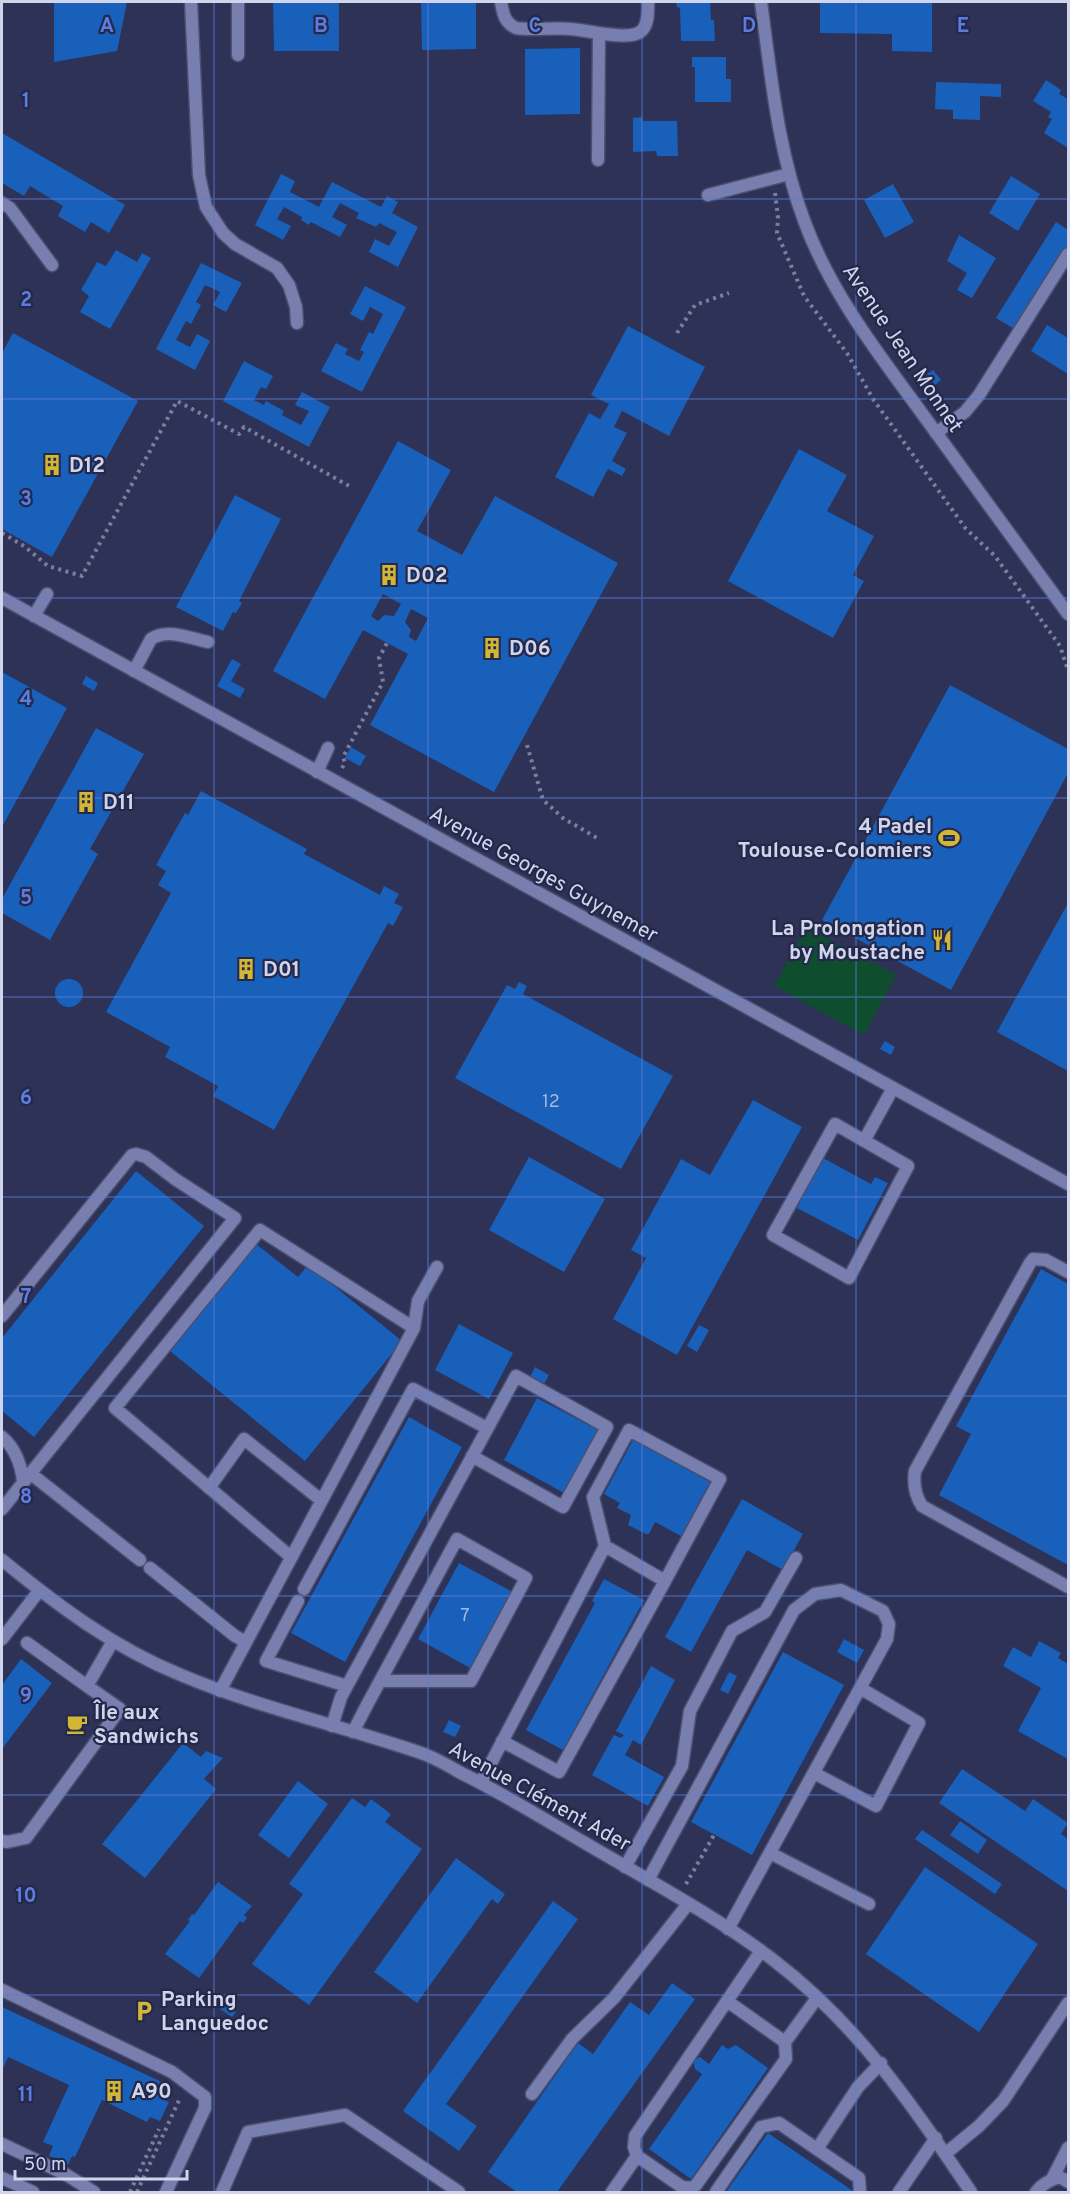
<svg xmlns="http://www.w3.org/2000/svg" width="1070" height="2194" font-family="Overpass,sans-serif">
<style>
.green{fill:#0e4e2f}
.building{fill:#1960ba;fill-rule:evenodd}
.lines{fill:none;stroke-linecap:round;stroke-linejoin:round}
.lane-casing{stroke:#4b4f71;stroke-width:15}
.street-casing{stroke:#4b4f71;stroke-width:15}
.path{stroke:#7b7f9d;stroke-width:4;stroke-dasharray:3 4.5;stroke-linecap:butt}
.lane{stroke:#787fae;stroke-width:12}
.street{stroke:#787fae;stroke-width:12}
.grid{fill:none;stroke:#5c7ddf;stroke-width:1.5;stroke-opacity:0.55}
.labels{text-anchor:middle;stroke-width:4.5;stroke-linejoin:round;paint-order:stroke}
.number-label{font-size:18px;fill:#a3b8e0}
.street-label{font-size:21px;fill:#d1d5ec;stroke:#24284b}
.poi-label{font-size:21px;font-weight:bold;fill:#d1d5ec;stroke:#24284b;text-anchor:start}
.grid-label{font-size:20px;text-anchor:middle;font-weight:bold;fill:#5c7ddf;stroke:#24284b;stroke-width:4.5;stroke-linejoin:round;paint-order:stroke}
</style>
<rect width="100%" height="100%" fill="#2d3256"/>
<!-- green -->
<path class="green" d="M806,927L896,975L864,1035L774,986Z"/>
<!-- building -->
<path class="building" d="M54,2H127L117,51L54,62Z
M273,2H339V51H274Z
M421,2H476V49L422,50Z
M676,2H710L711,20H714L715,41H681L680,8L677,7Z
M820,2H932V52L892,51V34L820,33Z
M580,48V114L525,115V49Z
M692,57H726V79H731V102H695V67H692Z
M1046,80L1061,90L1059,94L1068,99V148L1044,133L1052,119L1048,117L1051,112L1033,101Z
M936,82L1001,84V97L980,96V120L953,119V110L935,109Z
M642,117L643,121H677L678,156H657L656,151L633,152V118Z
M2,133L125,205L109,233L91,222L85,232L58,216L63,206L30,186L24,196L2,183Z
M281,174L295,181L290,192L319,207L332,182L381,207L387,196L398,202L392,213L418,227L398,267L369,252L375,239L389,246L397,232L379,223L376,227L356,218L359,213L340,203L332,217L347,225L340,237L311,222L309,225L301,220L302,217L284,207L277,219L291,226L283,240L255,225Z
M1011,176L1040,194L1018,231L989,213Z
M893,184L914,222L885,238L864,200Z
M1056,222L1068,230V245L1016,330L996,318Z
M959,235L996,258L972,298L957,290L967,273L947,261Z
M116,250L137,262L142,253L151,258L110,329L80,312L89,296L81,290L97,262L106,266Z
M201,263L242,283L226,312L213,305L220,292L205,285L196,302L201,305L191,324L186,321L176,340L190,347L197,334L210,341L195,370L156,349Z
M365,286L406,307L362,392L321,371L336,343L348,349L345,354L359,361L364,352L360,350L369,332L373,334L383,314L370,307L363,321L350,314Z
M1047,325L1068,338V374L1031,351Z
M628,326L705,367L669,436L622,411L614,427L627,433L612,461L626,469L622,476L608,469L593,497L555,477L589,413L600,419L609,404L591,395Z
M13,333L138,401L52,557L2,529V353Z
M244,361L273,376L266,389L261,387L254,400L264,405L266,401L284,411L282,415L301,425L309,411L295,405L302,392L330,407L309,447L223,401Z
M933,370L941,380L935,385L927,374Z
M398,441L451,470L417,531L462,555L495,496L618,563L494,792L370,725L408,654L363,630L325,699L273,671ZM383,594L401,604L394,616L384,615L378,621L371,616ZM411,609L428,618L416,641L409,637L411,630L405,622Z
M799,449L847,475L827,511L874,536L853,575L864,581L833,638L728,581Z
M235,495L281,519L239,601L242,603L236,613L233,612L223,631L176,607Z
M232,659L241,664L231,681L245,689L240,698L217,686Z
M2,672L67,708L2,827Z
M86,676L98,683L94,691L82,684Z
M950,685L1068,749V773L951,990L822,920Z
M96,728L144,754L90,849L98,854L50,940L2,913V899Z
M351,747L366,756L360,766L345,758Z
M201,791L307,849L304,854L380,895L384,886L399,894L394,903L403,907L393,926L388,923L274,1130L213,1096L218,1086L165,1057L170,1047L106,1012L171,893L158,885L166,871L156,865L185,813L188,815Z
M1068,903V1071L997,1032Z
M55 993a14 14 0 1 1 28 0a14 14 0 1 1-28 0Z
M519,982L527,986L523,994L673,1076L621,1169L455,1078L507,985L515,989Z
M885,1041L895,1047L891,1055L880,1049Z
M753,1100L802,1127L677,1355L613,1319L646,1258L631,1250L681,1159L710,1175Z
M529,1157L605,1199L564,1272L489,1230Z
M823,1158L871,1184L875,1177L888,1183L858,1240L797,1208Z
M136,1171L204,1226L34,1437L2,1411V1338Z
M256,1244L298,1277L308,1265L402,1341L305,1461L170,1351Z
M1041,1269L1068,1284V1565L939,1495L971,1434L956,1426Z
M459,1324L513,1353L489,1399L435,1370Z
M699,1325L709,1330L697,1352L687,1346Z
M535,1367L549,1375L544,1384L530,1377Z
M537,1398L598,1430L564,1493L504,1460Z
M409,1417L462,1447L345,1662L291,1633Z
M633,1440L710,1482L681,1536L655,1522L649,1534H646L628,1525L631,1515L617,1508L620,1503L604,1494Z
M742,1499L803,1534L783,1570L747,1550L691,1652L665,1637Z
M459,1563L511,1591L470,1668L418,1639Z
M604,1579L644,1600L563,1750L526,1730L595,1603L592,1601Z
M844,1639L864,1650L857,1663L837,1652Z
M1039,1641L1061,1653L1058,1658L1068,1664V1759L1018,1731L1041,1688L1003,1666L1013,1647L1031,1657Z
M783,1652L844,1685L752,1855L691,1822Z
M21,1659L52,1683L2,1749V1685Z
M651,1666L675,1680L641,1745L633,1740L625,1755L664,1777L648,1806L592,1775L614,1735L621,1738L624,1735L616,1731Z
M729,1672L737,1676L728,1694L720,1690Z
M449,1720L461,1726L455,1737L443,1732Z
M183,1743L201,1757L206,1751L223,1758L204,1779L216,1789L145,1878L102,1844Z
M962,1769L1025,1811L1033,1799L1068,1823L1061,1834L1068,1839V1891L939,1803Z
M298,1781L328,1804L289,1858L258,1835Z
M352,1798L365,1807L371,1799L391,1814L385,1822L422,1849L309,2005L252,1964L303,1894L289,1884Z
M960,1821L987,1840L978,1854L950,1835Z
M922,1830L1002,1884L995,1894L915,1839Z
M456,1858L505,1894L498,1904L492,1899L417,2003L374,1972Z
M925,1867L1038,1944L979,2032L866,1954Z
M218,1882L252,1906L244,1915L247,1918L243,1923L240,1921L199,1978L165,1954L190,1921L188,1920L192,1914L194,1915Z
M553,1901L578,1919L446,2104L477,2126L459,2151L403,2111Z
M672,1983L695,1999L557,2192H517L488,2172L578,2043L593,2054L630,2002L649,2015Z
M224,2004L236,2012L232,2017L220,2009Z
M2,2007L166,2084L159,2098L169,2102L160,2121L150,2117L147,2122L102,2100L75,2157L72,2156L68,2165L49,2156L53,2146L43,2142L69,2085L8,2057L2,2071Z
M722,2045L728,2049L736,2045L768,2068L691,2179L649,2149L702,2074L695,2069L693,2061L700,2057L709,2064Z
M768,2133L853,2191L852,2192H726Z"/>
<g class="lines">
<defs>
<path id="lane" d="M238,2V55
M598,160L599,35
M708,195L789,174
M936,433L965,412L979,395L1068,254
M34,616L47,594
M134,671L151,639C167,628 190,638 208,642
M317,772L328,748
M835,1124L908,1166L849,1278L773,1235Z
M864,1141L893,1088
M1068,1272L1046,1260L1033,1259L1030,1263L915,1471C913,1484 915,1495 922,1506L1068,1587
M2,1316L132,1155L136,1154L146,1157L175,1179L235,1218L2,1509
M2,1437C15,1448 21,1465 23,1481
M30,1473L140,1560
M209,1488L244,1439L321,1500
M291,1557L115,1408L260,1230L414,1328
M150,1568L235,1636L246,1642
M304,1589L413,1389L487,1428
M298,1601L266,1661L347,1686
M2,1639L39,1591
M27,1643L87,1686L113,1641
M220,1691L414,1328L418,1301L437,1267
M332,1726L341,1697L516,1376L607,1427L563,1507L472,1456
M353,1732L367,1705L457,1539L526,1578L471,1681H381
M502,1741L559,1772L665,1581
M814,1773L876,1806L919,1723L860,1688
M481,1782L605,1546L665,1581L720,1479L629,1430L593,1497L605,1546
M2,1841L7,1842L26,1838L120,1709L87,1686
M770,1853L869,1904
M625,1867L682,1766L690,1711L732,1631L765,1612L796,1558
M648,1880L794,1610L815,1594L841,1590L883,1611L889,1624L887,1639L728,1929
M761,1951L635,2136L634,2147L637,2156L682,2187L692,2188L696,2185L786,2059L785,2042L817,1998
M2,1990L172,2072L205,2097V2108L166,2192
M727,2001L785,2042
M532,2094L572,2039L614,1998L688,1904
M2,2144L65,2174L94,2192
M817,2149L858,2087L881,2063
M2,2178L33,2192
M1052,2179L1068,2148
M222,2192L248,2132L345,2115L459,2192
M612,2192L637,2156
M716,2192L761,2127L779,2123L859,2178L860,2192
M899,2192L936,2138
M1036,2192C1042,2184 1049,2180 1060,2177L1068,2182"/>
<path id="street" d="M191,2L199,175L206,207L223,233L235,244L277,268L289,285L296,307L297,323
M501,2C503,13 504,22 516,28C534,31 553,27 571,29C587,30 627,41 640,32C649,26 648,11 648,2
M761,2C771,76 778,152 805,223C831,293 878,353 921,412C970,480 1019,547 1068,614
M2,203L10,208L52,265
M2,598L1068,1184
M2,1560C57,1605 114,1648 181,1675C259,1708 343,1726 424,1754C437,1759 449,1766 461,1773C504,1794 544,1819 585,1843C648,1880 714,1915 772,1959C858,2024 912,2105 971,2192
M945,2154L979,2126L1003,2101L1068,2003"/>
</defs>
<!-- lane casing -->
<use href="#lane" class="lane-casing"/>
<!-- street casing -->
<use href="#street" class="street-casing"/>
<!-- path -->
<path class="path" d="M775,193L778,218L777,233L804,296L847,353L873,399L966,529L995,556L1060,646L1068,670
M677,333L695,305L729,293
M2,533L24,546L48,566L82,576L177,401L239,434L244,427L351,487
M527,745L543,800L563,818L597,838
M342,768L345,763L343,757L383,682L379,658L387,643
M686,1884L714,1835
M130,2192L159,2129
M137,2192L180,2098"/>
<!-- lane -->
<use href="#lane" class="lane"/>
<!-- street -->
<use href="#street" class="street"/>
</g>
<!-- grid -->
<path class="grid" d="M214,2V2192M428,2V2192M642,2V2192M856,2V2192M2,199H1068M2,399H1068M2,598H1068M2,798H1068M2,997H1068M2,1197H1068M2,1396H1068M2,1596H1068M2,1795H1068M2,1995H1068"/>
<!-- icons -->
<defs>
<symbol id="building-bare" viewBox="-9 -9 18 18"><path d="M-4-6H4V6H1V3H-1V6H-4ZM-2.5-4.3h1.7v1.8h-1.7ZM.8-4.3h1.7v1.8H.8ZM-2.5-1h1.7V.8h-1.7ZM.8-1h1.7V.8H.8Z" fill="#d2b736" stroke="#24284b" stroke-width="2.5" paint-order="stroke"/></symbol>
<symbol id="stadium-bare" viewBox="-9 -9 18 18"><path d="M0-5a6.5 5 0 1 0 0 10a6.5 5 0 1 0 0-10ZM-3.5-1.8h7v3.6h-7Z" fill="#d2b736" stroke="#24284b" stroke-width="2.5" paint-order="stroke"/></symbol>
<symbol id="restaurant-bare" viewBox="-9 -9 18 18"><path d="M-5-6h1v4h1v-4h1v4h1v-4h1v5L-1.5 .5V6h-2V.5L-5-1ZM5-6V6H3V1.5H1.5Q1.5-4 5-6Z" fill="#d2b736" stroke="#24284b" stroke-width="2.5" paint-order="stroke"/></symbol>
<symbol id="cafe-bare" viewBox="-9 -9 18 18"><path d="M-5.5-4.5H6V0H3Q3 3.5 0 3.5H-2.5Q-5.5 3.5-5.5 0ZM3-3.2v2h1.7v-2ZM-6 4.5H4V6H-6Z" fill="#d2b736" stroke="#24284b" stroke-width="2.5" paint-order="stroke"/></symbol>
<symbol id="parking-bare" viewBox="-9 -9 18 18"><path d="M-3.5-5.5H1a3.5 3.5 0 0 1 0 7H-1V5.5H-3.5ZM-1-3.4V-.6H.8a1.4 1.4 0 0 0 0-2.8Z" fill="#d2b736" stroke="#24284b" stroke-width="2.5" paint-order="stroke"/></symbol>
</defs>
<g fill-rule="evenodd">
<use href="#building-bare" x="37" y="450" width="30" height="30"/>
<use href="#building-bare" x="374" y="560" width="30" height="30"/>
<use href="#building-bare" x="477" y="633" width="30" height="30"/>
<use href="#building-bare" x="71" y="787" width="30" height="30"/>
<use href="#stadium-bare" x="934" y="823" width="30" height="30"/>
<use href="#restaurant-bare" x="927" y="925" width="30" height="30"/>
<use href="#building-bare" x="231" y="954" width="30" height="30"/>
<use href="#cafe-bare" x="62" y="1709" width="30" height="30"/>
<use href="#parking-bare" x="129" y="1996" width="30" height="30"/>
<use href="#building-bare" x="99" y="2076" width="30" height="30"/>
</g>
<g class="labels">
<!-- number labels -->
<g class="number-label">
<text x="551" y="1107">12</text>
<text x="465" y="1621">7</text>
</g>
<!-- street labels -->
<g class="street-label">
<text transform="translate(903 348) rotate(56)" y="7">Avenue Jean Monnet</text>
<text transform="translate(544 874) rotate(29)" y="7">Avenue Georges Guynemer</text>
<text transform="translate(540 1796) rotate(29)" y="7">Avenue Clément Ader</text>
</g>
<!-- poi labels -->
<g class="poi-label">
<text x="69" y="472">D12</text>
<text x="406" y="582">D02</text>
<text x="509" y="655">D06</text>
<text x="103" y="809">D11</text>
<text x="932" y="833" text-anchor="end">4 Padel<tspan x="932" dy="24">Toulouse-Colomiers</tspan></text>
<text x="925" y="935" text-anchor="end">La Prolongation<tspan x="925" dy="24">by Moustache</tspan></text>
<text x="263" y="976">D01</text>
<text x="94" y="1719">Île aux<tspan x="94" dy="24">Sandwichs</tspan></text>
<text x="161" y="2006">Parking<tspan x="161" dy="24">Languedoc</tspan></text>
<text x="131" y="2098">A90</text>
</g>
</g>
<g class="grid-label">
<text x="107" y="32">A</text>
<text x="321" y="32">B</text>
<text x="535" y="32">C</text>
<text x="749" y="32">D</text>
<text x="963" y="32">E</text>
<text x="26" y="107">1</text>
<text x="26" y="306">2</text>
<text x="26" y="505">3</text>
<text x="26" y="705">4</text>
<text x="26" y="904">5</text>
<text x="26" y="1104">6</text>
<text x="26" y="1303">7</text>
<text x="26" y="1503">8</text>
<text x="26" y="1702">9</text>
<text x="26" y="1902">10</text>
<text x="26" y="2101">11</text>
</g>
<!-- border -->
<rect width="1070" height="2194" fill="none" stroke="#d1d5ec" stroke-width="6"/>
<!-- scale -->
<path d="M15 2170v9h172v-9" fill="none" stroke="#d1d5ec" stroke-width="3"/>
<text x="24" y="2170" font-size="18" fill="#d1d5ec" stroke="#24284b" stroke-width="4.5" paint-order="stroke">50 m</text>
</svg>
